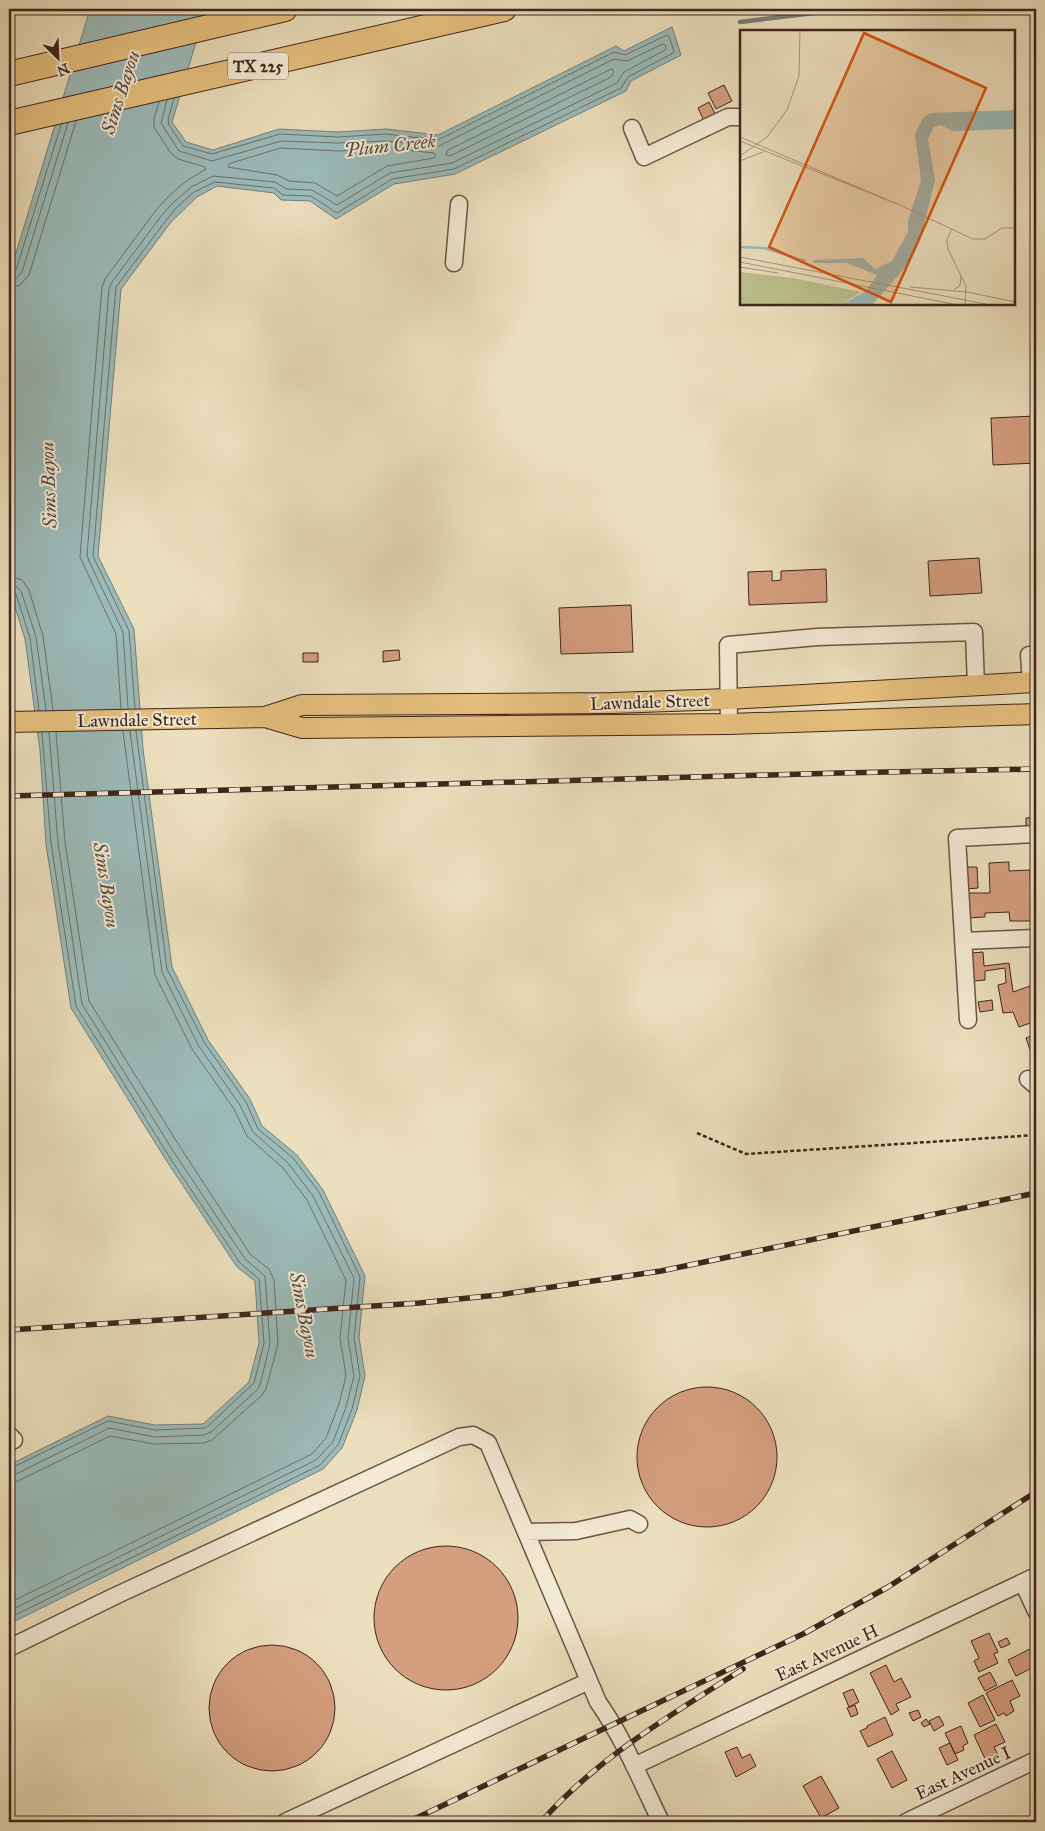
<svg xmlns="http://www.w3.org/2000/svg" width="1045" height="1831" font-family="'IM FELL Great Primer',serif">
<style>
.water{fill:#9bbbb9;stroke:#777f7a}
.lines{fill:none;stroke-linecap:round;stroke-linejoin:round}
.shore{stroke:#6e706a;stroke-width:1}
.stream{stroke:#777f7a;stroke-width:4.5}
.building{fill:#d49e7f;stroke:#40251c}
.minor-casing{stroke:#6b5444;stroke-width:19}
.major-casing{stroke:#40251c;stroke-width:22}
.highway-casing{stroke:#40251c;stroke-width:26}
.path{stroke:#40251c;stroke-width:2.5;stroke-dasharray:4 2.5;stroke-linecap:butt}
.minor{stroke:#f3ead4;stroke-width:16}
.major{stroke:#e6c07e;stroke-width:20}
.highway{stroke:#e6c07e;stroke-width:24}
.rail-casing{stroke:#40251c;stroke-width:5.5}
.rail{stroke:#f3ead4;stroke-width:4;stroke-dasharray:11;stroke-linecap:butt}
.labels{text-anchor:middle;stroke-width:4;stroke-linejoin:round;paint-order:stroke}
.shield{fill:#f3ead4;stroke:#766053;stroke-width:1}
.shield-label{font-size:16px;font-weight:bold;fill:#40251c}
.street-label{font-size:18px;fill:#40251c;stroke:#f3ead4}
.water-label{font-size:19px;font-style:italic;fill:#574a43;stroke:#f3ead4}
.inset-river{fill:none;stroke:#9bbbb9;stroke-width:2.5}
.inset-road{fill:none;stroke:#a7957d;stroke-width:1}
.view{fill:#d7540e;fill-opacity:0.15;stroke:#d7540e;stroke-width:2.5}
.inset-edge{fill:none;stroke:#40251c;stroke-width:2.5}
</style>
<rect width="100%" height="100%" fill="#ecdfbd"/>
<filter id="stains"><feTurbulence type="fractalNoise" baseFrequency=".004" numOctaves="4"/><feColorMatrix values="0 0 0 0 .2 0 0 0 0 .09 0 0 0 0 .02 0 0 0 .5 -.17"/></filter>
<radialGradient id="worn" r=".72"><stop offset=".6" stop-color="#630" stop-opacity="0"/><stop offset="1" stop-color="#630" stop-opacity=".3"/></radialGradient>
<!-- water -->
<path class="water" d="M90,9H206L172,122L186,142L213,150L279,129L338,132L386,129L438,135L616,46L624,51L672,27L681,55L631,81L626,91L455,174L394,184L336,219L310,201L281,200L274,193L217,186L197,197L171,222L121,289L98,556L134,629L143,749L172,967L208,1040L250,1099L262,1126L297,1155L323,1190L365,1276L359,1337L365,1376L357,1410L342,1448L323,1469L9,1624V1465L108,1416L155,1425L203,1424L249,1382L259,1343L255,1281L237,1267L166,1160L71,1008L46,844L40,750L25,639L9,588V276Z"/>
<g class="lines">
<!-- shore -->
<path class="shore" d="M612,69L614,72L611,77L450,156L446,155L447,151Z
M281,148L338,151L386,148L434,153L436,156L434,158L387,166L337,196L315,183L289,181L277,175L228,167L229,164Z
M9,274L13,273L16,270L61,125
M9,280L16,279L22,272L68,123
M9,288L20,285L29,275L76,121
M9,576L22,580L29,590L43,636L53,710
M9,584L16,586L21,591L36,637L46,710
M9,590L13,591L16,594L30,638L39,710
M128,708L123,632L89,561L87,555L109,289L112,282L162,215L174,202L191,187L213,176L275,182L286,189L312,190L337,205L390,173L452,163L617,83L624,72L665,50L666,48L665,45L663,44L627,61L614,59L439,146L386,141L338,143L281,141L212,161L179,151L161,123L167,100
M135,708L129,631L93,556L116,287L167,219L178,206L194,192L215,182L274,188L283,195L311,196L337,213L392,179L454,169L621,88L628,77L673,53L674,51L669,37L667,35L625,55L614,52L438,140L386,134L338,137L280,134L212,154L183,146L169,125L168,120L174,98
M121,709L116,634L80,557L102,287L105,279L156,210L168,197L185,182L206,169L205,167L178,159L170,152L154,127V119L159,102
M9,1469L108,1421L155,1430L206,1428L254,1383L264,1343L259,1279L240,1263L170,1158L76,1006L51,843L42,733
M9,1475L16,1474L109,1428L155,1437L204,1435L211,1432L257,1390L260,1385L270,1344L265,1276L245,1259L175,1154L82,1004L58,843L49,732
M9,1482L18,1481L110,1436L154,1444L204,1443L212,1440L261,1396L266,1389L278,1344L274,1280L269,1269L250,1254L182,1150L89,1001L65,842L56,732
M9,1603L312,1454L326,1438L339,1404L346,1376L340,1338L346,1280L307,1200L283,1168L247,1136L234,1109L192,1049L155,975L123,731
M9,1611L316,1460L333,1442L346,1407L354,1376L348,1338L354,1278L313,1196L288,1163L253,1132L240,1105L198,1045L162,972L130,731
M9,1618L320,1465L338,1445L352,1409L360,1376L354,1338L360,1277L319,1192L293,1158L258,1129L246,1102L204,1042L167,969L136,731"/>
<!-- stream -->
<path class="stream" d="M740,22L848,9"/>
</g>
<!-- building -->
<path class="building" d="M724,85L732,101L716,109L708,93Z
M709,102L718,119L706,125L698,108Z
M1036,416V463L993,465L991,418Z
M979,558L982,593L930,596L928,561Z
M826,569L827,602L749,605L748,572L772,571V581L781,580V571Z
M631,605L633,652L561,654L559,608Z
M399,650L400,660L383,662V651Z
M303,653H318V662H303Z
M1036,817V831H1026V818Z
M1009,862V871L1030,870L1032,921H1010L1009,912L985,913V917L967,918L966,893H990L989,863Z
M966,867H977L978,888L966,889Z
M983,952L984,966L1009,963L1013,992L1036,984V1021L1019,1027L1013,1012L1003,1013L998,985L1006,983L1005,968L985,971V980L974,981L972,953Z
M992,1000L993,1010L980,1012L978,1002Z
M1036,1034V1067L1026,1038Z
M637 1457a70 70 0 1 1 140 0a70 70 0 1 1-140 0Z
M374 1618a72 72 0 1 1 144 0a72 72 0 1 1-144 0Z
M989,1633L998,1652L994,1654L998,1663L979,1672L974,1661L979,1658L971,1641Z
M1007,1638L1010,1644L1001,1648L998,1642Z
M209 1708a63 63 0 1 1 126 0a63 63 0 1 1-126 0Z
M1032,1648L1036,1657V1666L1016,1676L1008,1660Z
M886,1665L894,1682L901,1678L911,1697L896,1704L899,1710L891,1715L870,1673Z
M990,1672L997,1685L985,1691L978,1678Z
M1012,1680L1020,1696L1010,1701L1014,1711L1006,1716L1004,1713L998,1716L986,1693Z
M853,1689L859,1702L849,1707L843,1693Z
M983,1695L995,1720L980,1727L968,1703Z
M855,1705L858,1714L851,1717L847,1708Z
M918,1710L921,1717L913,1721L909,1713Z
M939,1716L944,1725L934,1731L929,1721Z
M885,1717L893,1735L868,1747L860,1731L867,1728V1726Z
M926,1719L930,1724L924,1727L921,1723Z
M996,1724L1005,1742L994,1747L998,1755L994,1759L986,1761L974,1735Z
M961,1726L968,1743L963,1746L964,1750L955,1754L945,1733Z
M950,1743L958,1760L947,1765L939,1748Z
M737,1747L742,1758L750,1754L756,1766L736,1777L725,1752Z
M892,1751L907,1780L892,1788L877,1759Z
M821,1776L839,1808L821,1818L803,1786Z
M1036,1782V1793L1032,1784Z
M728,1817L730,1822H716Z
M804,1817L807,1822H795Z"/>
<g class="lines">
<defs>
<path id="minor" d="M632,128L644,157L728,117H741
M454,263L459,204
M1029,655L1031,682
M729,724L728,645L817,637L974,632L976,686
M963,941L1036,938
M968,1020L957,838L1036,834
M1028,1079L1036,1086
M9,1435L14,1440
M526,1532L576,1531L630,1519L639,1524
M1023,1583L1036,1611
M9,1648L115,1596L459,1437L473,1435L488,1443L598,1702C624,1739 641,1781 661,1822
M634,1766L1036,1576
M285,1822L589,1681
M906,1822L1036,1760"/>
<path id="major" d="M265,717L302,728L729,724L1036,714
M9,722L265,717L302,705L612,703L729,699L1036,682"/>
<path id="highway" d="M9,74L285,9
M9,123L504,9"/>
</defs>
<!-- minor casing -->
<use href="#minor" class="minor-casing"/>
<!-- major casing -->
<use href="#major" class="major-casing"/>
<!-- highway casing -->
<use href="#highway" class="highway-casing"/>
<!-- path -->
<path class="path" d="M697,1133L746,1154L1036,1135"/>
<!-- minor -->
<use href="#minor" class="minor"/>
<!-- major -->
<use href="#major" class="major"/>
<!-- highway -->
<use href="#highway" class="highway"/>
<defs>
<path id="rail" d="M9,796L839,773L1036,769
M9,1330L419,1303L498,1295L661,1271L1036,1193
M408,1822L805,1633L888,1587L1036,1492
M541,1822C597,1758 671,1715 743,1669"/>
</defs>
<!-- rail casing -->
<use href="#rail" class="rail-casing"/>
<!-- rail -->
<use href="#rail" class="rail"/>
</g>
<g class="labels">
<!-- shield labels -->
<rect class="shield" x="228" y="52.5" width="60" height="27" rx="4"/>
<g class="shield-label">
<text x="258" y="72">TX 225</text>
</g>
<!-- street labels -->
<g class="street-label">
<text transform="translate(650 702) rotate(-2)" y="6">Lawndale Street</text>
<text transform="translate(137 720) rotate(-1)" y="6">Lawndale Street</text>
<text transform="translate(827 1653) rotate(-25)" y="6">East Avenue H</text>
<text transform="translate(963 1773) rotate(-25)" y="6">East Avenue I</text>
</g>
<!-- water labels -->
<g class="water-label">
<text transform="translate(120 92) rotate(-72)" y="7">Sims Bayou</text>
<text transform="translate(390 145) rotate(-6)" y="7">Plum Creek</text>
<text transform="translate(48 485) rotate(-92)" y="7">Sims Bayou</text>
<text transform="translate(107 885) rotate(81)" y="7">Sims Bayou</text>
<text transform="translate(305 1315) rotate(79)" y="7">Sims Bayou</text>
</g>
</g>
<!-- overview -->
<g transform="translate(740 30)">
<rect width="275" height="275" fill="#ecdfbd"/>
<path d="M0,242L53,248L121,262L101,274H0Z" fill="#bcc18e"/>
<path d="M275,80V99L212,101L201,95L194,97L188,109L195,150L180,211L168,234L133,274H102L126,261L137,245L107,233H74V230L123,228L135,239L152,231L168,202V191L181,150L175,104L183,88L190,83Z" fill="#9bbbb9"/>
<path class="inset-river" d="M0,217L24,218L66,231"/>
<path class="inset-road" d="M0,107L157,174M0,111L160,175L233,209H245L262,198H275M0,126L27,107L47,80L59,46L60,1M0,131L23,122M211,200L207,210L208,219L226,256L225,274M0,227L246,274M0,232L213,274M0,237L38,243M170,257L227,262M214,259L220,256L221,246M227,262L275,272"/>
<path class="view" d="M124,3L246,58L151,272L29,217Z"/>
<rect width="275" height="275" class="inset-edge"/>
</g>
<!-- margin -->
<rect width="1045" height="1831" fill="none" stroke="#ecdfbd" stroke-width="30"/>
<rect x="10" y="10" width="1025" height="1811" fill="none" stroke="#40251c" stroke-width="2.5"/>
<rect x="15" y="15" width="1015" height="1801" fill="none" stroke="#40251c"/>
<!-- north arrow -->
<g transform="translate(58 58) rotate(156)" stroke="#f3ead4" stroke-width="4" paint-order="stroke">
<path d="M0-4L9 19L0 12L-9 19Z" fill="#40251c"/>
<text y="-8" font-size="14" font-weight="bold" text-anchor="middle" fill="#40251c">N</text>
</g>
<rect width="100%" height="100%" filter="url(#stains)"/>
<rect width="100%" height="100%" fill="url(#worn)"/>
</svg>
